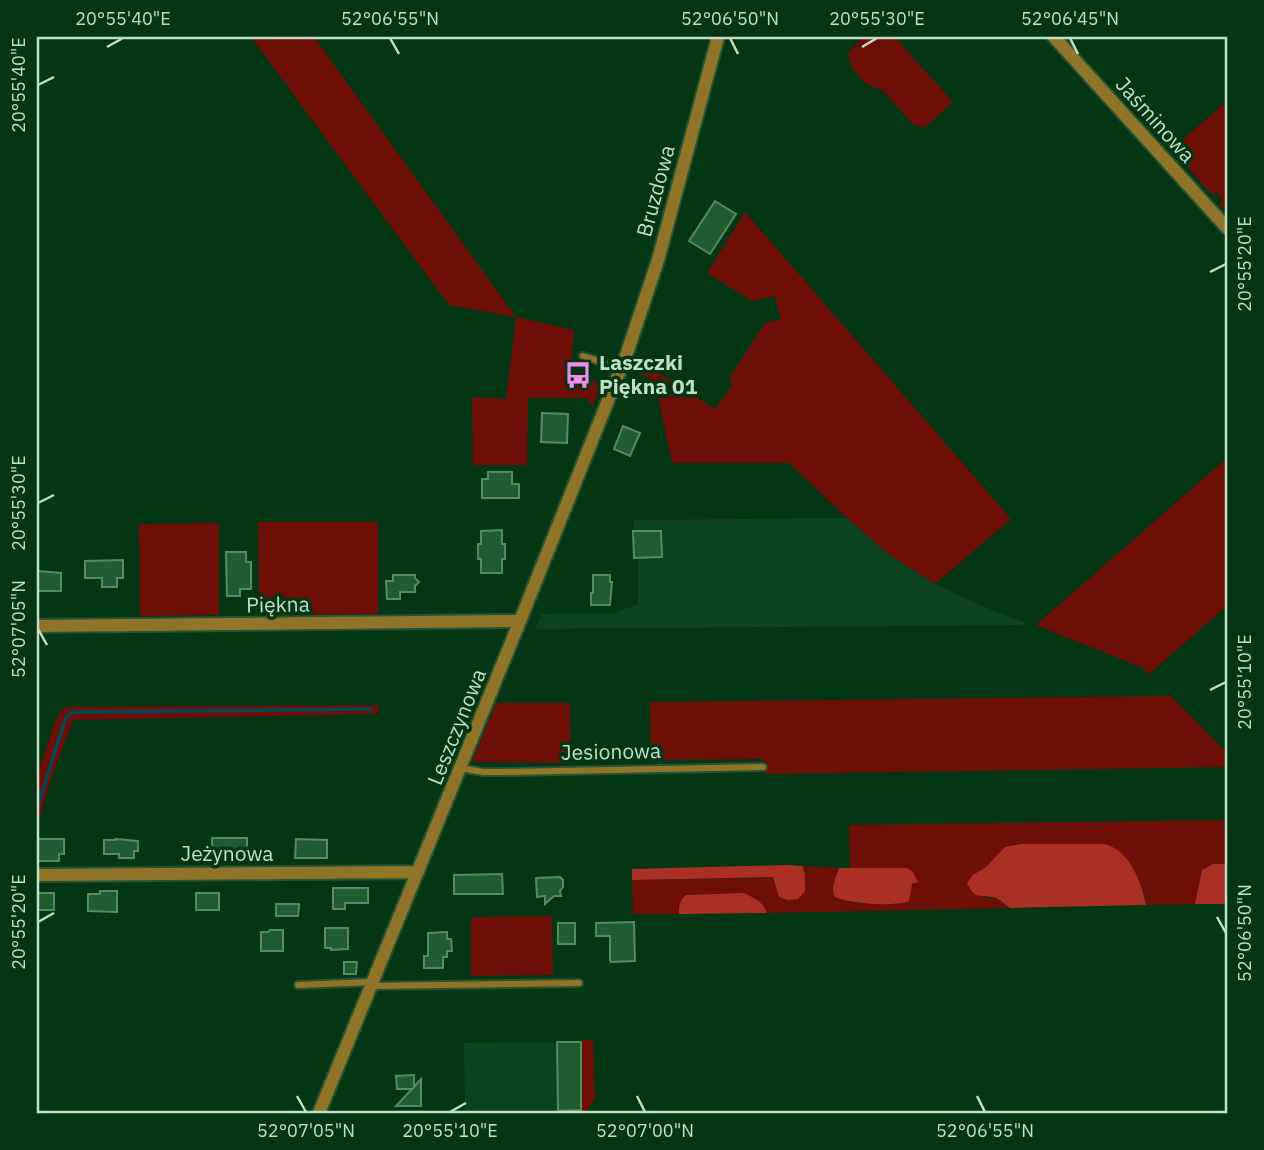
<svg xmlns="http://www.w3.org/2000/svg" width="1264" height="1150" font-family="'IBM Plex Sans',sans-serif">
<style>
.built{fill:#0b431e}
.green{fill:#6d0e09}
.forest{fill:#aa3025}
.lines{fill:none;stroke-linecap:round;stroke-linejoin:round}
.stream{stroke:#004952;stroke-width:3.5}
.building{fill:#1f5c2f;stroke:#528e5d;stroke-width:2}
.lane-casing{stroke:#265434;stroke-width:10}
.street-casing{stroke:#265434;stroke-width:16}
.lane{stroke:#907528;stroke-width:6}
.street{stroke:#907528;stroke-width:12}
.ticks{fill:none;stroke:#c1dfc5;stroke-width:2.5}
.labels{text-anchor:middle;stroke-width:7;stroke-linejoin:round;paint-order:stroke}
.street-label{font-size:21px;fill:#c1dfc5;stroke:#043614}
.poi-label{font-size:21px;font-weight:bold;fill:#c1dfc5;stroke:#043614;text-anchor:start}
.neatline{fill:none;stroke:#c1dfc5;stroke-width:2.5}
.ticks-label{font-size:18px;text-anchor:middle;fill:#c1dfc5}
</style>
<rect width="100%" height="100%" fill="#043614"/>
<!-- built -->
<path class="built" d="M847,518L890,555L935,584L982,606L1026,623L1022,625L535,629L542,614L615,613L638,604V558H634V520Z
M581,1042V1110L558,1111V1113H465L464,1043Z"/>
<!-- green -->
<path class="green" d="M251,37H314L516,317L574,330L570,381L603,382L593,406L586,398H528L527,465H473L472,397L506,399L516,317L449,305Z
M863,37H895L953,102L924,128L913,124L883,91L866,84L852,68L848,53Z
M1227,101V208H1223L1219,204L1223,200L1216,192L1212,195L1172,149Z
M745,212L1011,519L935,584L890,555L847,518L789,463H672L655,382L633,369V357L715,409L732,386L730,377L765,323L781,319L775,296L752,301L707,273Z
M1227,458V606L1149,674L1143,668L1036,625Z
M258,522H378V614L259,615Z
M219,523V615L140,616L139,524Z
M1171,696L1227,753V767L765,774L764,759L651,760L650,702Z
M496,703H570L571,763L472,762Z
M379,705L378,714L73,720L50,782L37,828V776L55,722L60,712L66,707Z
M1227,820V864H1213L1202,870L1195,904L1146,905L1144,892L1104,844H1021L1005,847L986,867L973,875L978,896L998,899L1010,908L767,913C764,903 754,897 744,893L686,895L679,904V914H633L632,880L773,877L779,897L788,900L798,899L805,874L802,866L839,868L836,876L859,904L879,903L911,892V884L907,868L850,869L849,825Z
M552,916L553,975L471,976V917Z
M581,1040H593L595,1099L587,1110V1113H558V1111L581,1110Z"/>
<!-- forest -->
<path class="forest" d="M1021,844H1104C1129,849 1142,883 1146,905L1010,908C1006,905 1001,900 996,898C981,893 976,902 967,883L973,875L986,867L1005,847Z
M1213,864H1227V899L1224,904H1195L1202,870Z
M787,865L802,866L805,874V891L798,899L788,900L779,897L773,877L632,880V869Z
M839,868H907L913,872L918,882L912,884L909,901C891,907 853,904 835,897C830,888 836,878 839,868Z
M744,893C755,898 763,902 767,913L679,914C679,905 679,901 686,895Z"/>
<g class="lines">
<!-- stream -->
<path class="stream" d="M37,808L66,717L72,712L372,709"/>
</g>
<!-- building -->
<path class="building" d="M715,201L736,214L710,254L689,241Z
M542,413L568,414L567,443L541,442Z
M623,426L640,433L630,456L614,449Z
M488,472H512V484H519V498H482V479H488Z
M502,530V544H505V559H502V573H481V559H478V544H481V531Z
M633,531H661L662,557L634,558Z
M226,552H246V562H251V589H240V596H227Z
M123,560V578H117V587H102V578H85V561Z
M37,571L61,573V591H37Z
M393,575H415V578L419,582L415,586V592H400V599H387L386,581H393Z
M593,575H610V582H612L610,605H591V593H593Z
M212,838H247V856H220V854L212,855Z
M37,839H64V854H59V861H37Z
M115,839L138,841V851H134V858H119V854H104V840H115Z
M296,839L327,840V858H295Z
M502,874L503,894H454V875Z
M560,877L563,880V887L560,891L561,896H554L545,904V896L537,897L536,878Z
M333,888H368V903H345V909H333Z
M100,891H117V912L88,911V894H100Z
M37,893H54V910H37Z
M196,893H219V910H196Z
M276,904H299L298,916H276Z
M634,922L635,961L611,962L610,960V936H596V923Z
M558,923H575V944H558Z
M325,928H348V949L331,950V948H325Z
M270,930H283V951H261V932H268Z
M447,932V939H451L452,951H447V957H443V968H424V956H428V933Z
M344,962H357L356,974H344Z
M557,1042H581V1110L558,1111Z
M414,1075V1087L421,1079V1106H396L412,1089H397L396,1076Z"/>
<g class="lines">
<defs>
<path id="lane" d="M583,356L621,368
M460,768L483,772H502L763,767
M298,985L371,982
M371,986L579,983"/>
<path id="street" d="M1054,37L1227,228
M37,626L520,621
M37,875L418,872
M319,1113L520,621L627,353L658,260L718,37"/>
</defs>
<!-- lane casing -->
<use href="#lane" class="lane-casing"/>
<!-- street casing -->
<use href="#street" class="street-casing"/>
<!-- lane -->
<use href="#lane" class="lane"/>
<!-- street -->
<use href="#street" class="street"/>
</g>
<!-- ticks -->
<path class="ticks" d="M390,38L399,54M730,38L738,54M1070,38L1078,54M107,47L123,38M862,47L877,38M38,85L54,77M1210,272L1226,264M38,503L54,495M38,629L47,645M1210,690L1226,682M1217,917L1226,933M38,922L54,913M297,1096L306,1112M637,1096L645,1112M977,1096L985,1112M450,1112L466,1103"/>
<!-- icons -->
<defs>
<symbol id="bus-bare" viewBox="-9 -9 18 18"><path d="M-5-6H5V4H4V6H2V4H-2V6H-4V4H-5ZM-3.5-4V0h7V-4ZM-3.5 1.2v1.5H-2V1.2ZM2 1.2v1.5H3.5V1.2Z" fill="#f589ef" stroke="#043614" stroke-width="2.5" paint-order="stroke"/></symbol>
</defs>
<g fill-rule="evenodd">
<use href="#bus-bare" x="559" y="356" width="38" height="38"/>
</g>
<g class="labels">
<!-- street labels -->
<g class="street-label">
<text transform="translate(1155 120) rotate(48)" y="7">Jaśminowa</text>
<text transform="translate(656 191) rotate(-75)" y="7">Bruzdowa</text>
<text transform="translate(278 605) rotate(-1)" y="7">Piękna</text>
<text transform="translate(457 727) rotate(-68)" y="7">Leszczynowa</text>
<text transform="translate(611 752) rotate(-1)" y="7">Jesionowa</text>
<text x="227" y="861">Jeżynowa</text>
</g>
<!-- poi labels -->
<g class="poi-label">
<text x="599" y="370">Laszczki<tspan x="599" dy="24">Piękna 01</tspan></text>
</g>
</g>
<!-- border -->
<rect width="1264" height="1150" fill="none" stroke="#043614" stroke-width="77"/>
<rect x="38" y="38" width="1188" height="1074" class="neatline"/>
<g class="ticks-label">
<text x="123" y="25">20°55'40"E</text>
<text x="390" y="25">52°06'55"N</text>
<text x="730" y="25">52°06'50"N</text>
<text x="877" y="25">20°55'30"E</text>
<text x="1070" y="25">52°06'45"N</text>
<text transform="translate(19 85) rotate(-90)" y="6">20°55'40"E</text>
<text transform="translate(1245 264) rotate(-90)" y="6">20°55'20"E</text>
<text transform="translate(19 503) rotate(-90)" y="6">20°55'30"E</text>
<text transform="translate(19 629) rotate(-90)" y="6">52°07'05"N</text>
<text transform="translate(1245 682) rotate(-90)" y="6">20°55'10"E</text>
<text transform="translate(19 922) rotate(-90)" y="6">20°55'20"E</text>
<text transform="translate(1245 933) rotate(-90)" y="6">52°06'50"N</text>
<text x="306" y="1137">52°07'05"N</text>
<text x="450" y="1137">20°55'10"E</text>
<text x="645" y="1137">52°07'00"N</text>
<text x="985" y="1137">52°06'55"N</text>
</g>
</svg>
